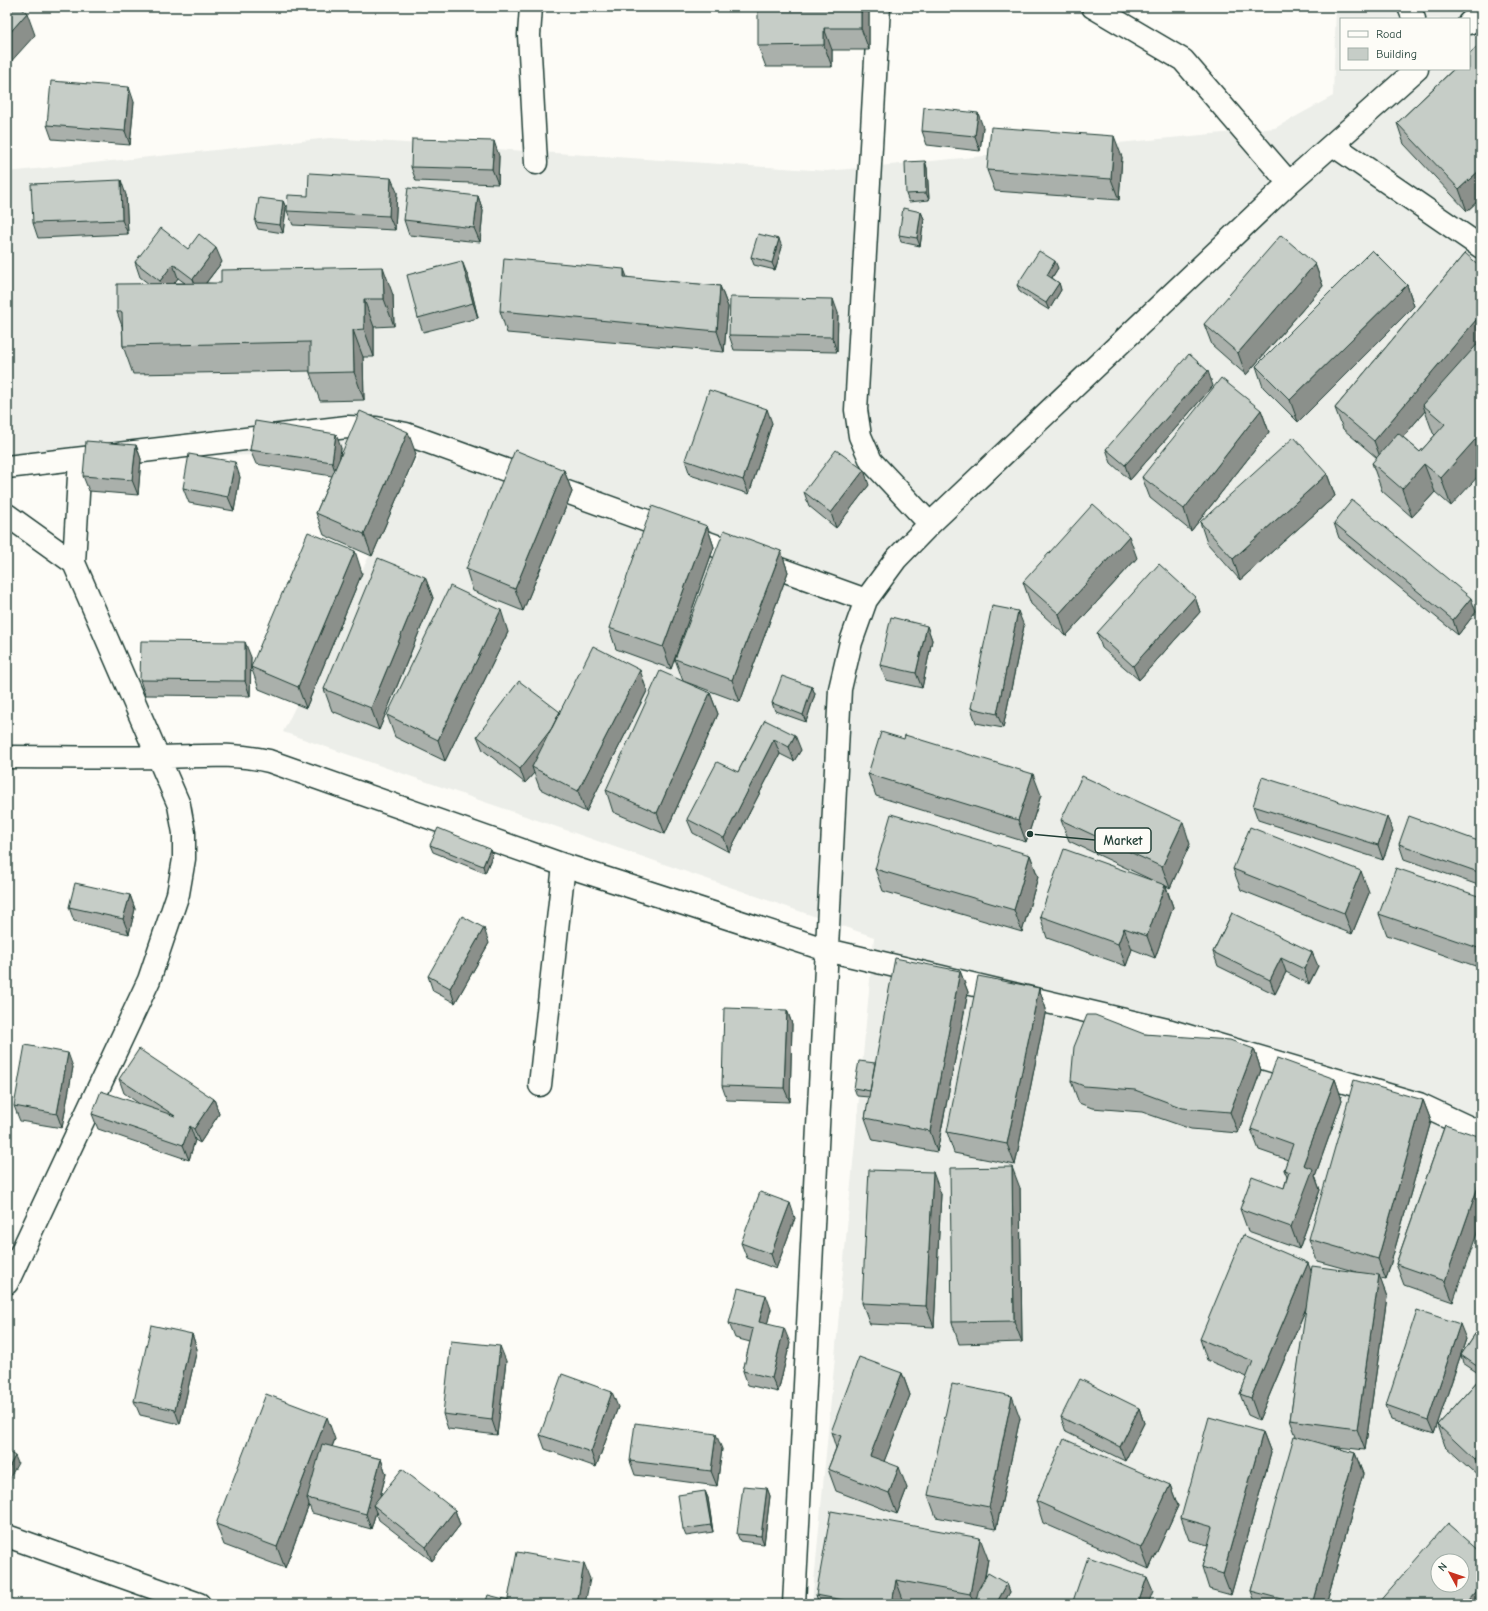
<svg xmlns="http://www.w3.org/2000/svg" width="1488" height="1611" font-family="'Comic Neue',sans-serif">
<style>
.built{fill:#eceee9;fill-rule:evenodd}
.lines{fill:none;stroke-linecap:round;stroke-linejoin:round}
.minor-casing{stroke:#1f3d34;stroke-width:25}
.minor{stroke:#fdfcf7;stroke-width:22}
.wall{fill:#aab0ab;stroke:#1f3d34;fill-rule:evenodd}
.shaded-wall{fill:#8b908b;stroke:#1f3d34}
.building{fill:#c6cdc7;stroke:#1f3d34;fill-rule:evenodd}
.leader{fill:none;stroke:#1f3d34;stroke-width:1.5}
.callout-dot{fill:#1f3d34;stroke:#fdfcf7;stroke-width:1.5}
.callout{fill:#fdfcf7;stroke:#1f3d34;stroke-width:1.5}
.callout-label{font-size:13px;text-anchor:middle;font-weight:bold;fill:#1f3d34}
</style>
<rect width="100%" height="100%" fill="#fdfcf7"/>
<filter id="ink" filterUnits="userSpaceOnUse"><feTurbulence type="fractalNoise" baseFrequency=".025" numOctaves="2"/><feDisplacementMap in="SourceGraphic" scale="8" xChannelSelector="R" yChannelSelector="G"/><feConvolveMatrix kernelMatrix="1 2 1 2 8 2 1 2 1" color-interpolation-filters="sRGB"/></filter>
<g filter="url(#ink)">
<!-- built -->
<path class="built" d="M1336,7H1481V1604H812L874,937L283,732L419,454L7,457V172L330,138L827,171L1275,128L1333,96ZM1341,19H1469V69H1341ZM1438,1561H1462V1585H1438Z"/>
<g class="lines">
<defs>
<path id="minor" d="M531,7L529,35L536,163
M879,7L856,410L860,436L871,461L930,524
M1093,7L1183,60L1289,183
M1409,7L1414,19
M1469,23L1481,12
M1333,145L1481,247
M7,467L347,427L376,428L406,434L866,600
M7,515L74,563
M7,757C57,757 107,758 156,757C195,757 230,752 269,761L564,865L827,950L1171,1031L1419,1104L1481,1133
M540,1085L564,865
M7,1283L149,980L178,894L184,859V833L179,805L74,563L80,459
M7,1536L199,1604
M794,1604L840,689L851,642L866,600L896,559L930,524L1289,183L1417,69"/>
</defs>
<!-- minor casing -->
<use href="#minor" class="minor-casing"/>
<!-- minor -->
<use href="#minor" class="minor"/>
</g>
<!-- wall -->
<path class="wall" d="M869,7V50H832V67H766L758,46Z
M1481,43V198L1467,211L1404,144L1397,123Z
M134,102L130,145L52,139L47,125Z
M983,127L980,151L927,145L922,131Z
M499,156L498,184L416,181L411,167Z
M1122,157L1119,200L995,191L987,170Z
M925,161L927,168L929,200L909,202L906,194Z
M397,192L395,230L293,225L287,211L308,196Z
M126,195L128,234L38,238L33,223Z
M478,196L483,211L480,242L409,235L404,220Z
M283,201L286,208L283,233L258,229L255,222Z
M921,212L924,219L920,246L901,242L899,235Z
M782,247L775,270L754,265L751,257Z
M188,249L222,262L206,283L393,295L394,326L374,327V357H363L364,400L320,401L310,373V371L133,374L123,346L122,326L117,312L149,284L140,277L135,262ZM178,278L185,283H174Z
M1465,253L1451,506L1435,492L1412,517L1382,491L1372,463L1377,458L1343,429L1335,408ZM1425,411L1433,433L1435,435L1420,452L1403,437Z
M1315,264L1323,286L1246,375L1212,345L1204,324Z
M1058,268L1052,278L1059,283L1061,290L1049,310L1020,292L1017,285Z
M468,276L478,318L423,332L418,318Z
M627,278L720,286L728,307L724,352L507,333L500,311Z
M1407,285L1414,306L1298,422L1263,387L1256,366Z
M838,313L837,352L734,350L729,335Z
M1213,386L1130,480L1111,463L1106,449Z
M1261,410L1269,432L1191,531L1150,498L1142,477Z
M772,423L749,494L690,475L685,460Z
M136,445L141,459L138,495L89,491L83,476Z
M341,448L340,458L416,454L372,556L324,535L316,513L332,476L256,464L250,450Z
M564,470L572,492L523,611L473,591L466,569Z
M1327,474L1335,496L1240,580L1207,543L1200,522Z
M240,477L234,511L189,503L183,488Z
M869,485L836,528L809,506L804,492Z
M1334,523L1476,612L1458,635L1339,538Z
M707,526L714,547L671,669L616,649L609,628Z
M781,551L788,572L740,702L683,681L675,659Z
M1137,558L1066,636L1031,604L1023,582Z
M362,573L306,708L259,689L251,667Z
M425,577L433,598L379,730L332,711L324,689Z
M1195,597L1200,612L1139,680L1102,648L1097,633Z
M927,626L932,640L922,688L886,680L880,665Z
M1024,626L1003,728L976,723L971,708Z
M508,632L445,761L395,737L387,715Z
M251,657L250,696L145,695L140,680Z
M812,687L815,694L806,722L775,711L772,703Z
M647,691L586,812L540,789L534,773L525,783L483,750L477,736L560,712Z
M710,693L718,714L665,834L613,812L606,790Z
M765,720L801,750L794,761L780,754L729,852L693,833L687,819L738,772Z
M904,739L1041,795L1026,842L876,796L868,774Z
M1253,806L1393,831L1383,860L1258,820Z
M1061,820L1190,844L1170,888L1166,886L1173,907L1155,958L1132,949L1126,966L1047,938L1040,916L1158,883L1069,841Z
M1481,842V886L1404,859L1399,844Z
M430,845L490,849L492,856L485,873L433,852Z
M1030,855L1038,877L1022,932L883,891L875,869Z
M1233,869L1369,893L1352,934L1241,890Z
M130,895L135,909L129,934L74,921L69,907Z
M1481,897V968L1387,935L1379,914Z
M1232,913L1318,966L1309,984L1286,972L1275,994L1218,966L1213,952Z
M489,943L455,1003L433,991L428,976Z
M960,971L968,992L937,1152L873,1140L865,1118L869,1097L857,1096L854,1088L875,1063Z
M1039,988L1046,1009L1015,1165L954,1153L947,1132Z
M787,1010L792,1024L790,1102L727,1100L722,1086Z
M1144,1034L1254,1049L1261,1070L1238,1133L1191,1129L1142,1112L1092,1108L1079,1103L1071,1081Z
M73,1067L62,1128L20,1121L14,1106Z
M119,1079L214,1099L219,1114L200,1143L195,1140L189,1160L98,1129L92,1114L141,1105L124,1093Z
M1335,1079L1342,1100L1315,1176L1320,1190L1299,1249L1248,1231L1240,1209L1284,1188L1287,1177L1284,1170L1288,1160L1259,1150L1251,1129Z
M1423,1100L1431,1121L1386,1280L1380,1279L1387,1297L1365,1450L1330,1446L1355,1453L1363,1474L1326,1604H1256L1251,1591L1296,1436L1290,1420L1307,1306L1259,1420L1248,1415L1240,1394L1247,1377L1207,1360L1200,1339L1312,1272H1357L1317,1261L1309,1239Z
M1445,1125L1453,1302L1404,1285L1396,1264Z
M1020,1188L1022,1342L959,1344L952,1322Z
M941,1194L934,1327L870,1324L862,1303Z
M795,1218L776,1269L747,1258L741,1243Z
M771,1309L767,1324L790,1343L778,1392L748,1385L743,1371L750,1342L735,1338L729,1323Z
M1481,1325V1375L1463,1363L1461,1355Z
M192,1334L197,1349L180,1424L140,1415L134,1401Z
M1466,1339L1434,1434L1391,1420L1386,1405Z
M506,1361L497,1435L448,1429L443,1414Z
M902,1373L910,1395L884,1461L907,1488L897,1514L836,1491L828,1469L836,1448L831,1432Z
M1481,1377V1479L1445,1446L1438,1425Z
M618,1407L596,1467L545,1449L540,1435Z
M1139,1408L1144,1423L1125,1461L1066,1432L1061,1417Z
M1020,1418L996,1529L936,1517L928,1495Z
M1263,1432L1271,1453L1231,1595L1209,1589L1202,1567L1208,1545L1189,1540L1181,1518Z
M335,1439L332,1447L381,1459L386,1474L380,1497L455,1510L460,1525L432,1561L379,1520L376,1512L371,1529L312,1513L309,1505L285,1568L224,1545L216,1524Z
M722,1449L717,1486L635,1475L630,1461Z
M1170,1485L1178,1506L1149,1569L1043,1523L1036,1501Z
M767,1488L770,1496L764,1544L740,1541L737,1534Z
M705,1491L708,1498L713,1532L686,1536L683,1529Z
M988,1559L985,1578L1007,1584L1010,1592L1003,1604H916L904,1602V1604H819L816,1595Z"/>
<!-- shaded-wall -->
<path class="shaded-wall" d="M861,7H869V50L861,28Z
M27,13L35,35L7,66V36Z
M824,28L832,50V67L824,45Z
M129,87L134,102L130,145L125,131Z
M978,113L983,127L980,151L975,136Z
M1114,136L1122,157L1119,200L1111,179Z
M494,141L499,156L498,184L492,169Z
M925,161L927,168L929,200L926,193Z
M1481,169V198L1467,211L1459,189Z
M391,178L397,192L395,230L389,216Z
M121,180L126,195L128,234L122,220Z
M478,196L483,211L480,242L474,228Z
M283,201L286,208L283,233L280,225Z
M921,212L924,219L920,246L917,238Z
M779,239L782,247L775,270L772,263Z
M216,248L222,262L198,293L193,279Z
M462,261L468,276L478,318L473,303Z
M1055,261L1058,268L1049,282L1047,275Z
M173,264L178,278L165,296L160,281Z
M1315,264L1323,286L1246,375L1238,353Z
M383,267L393,295L394,326L384,299Z
M624,269L632,290L624,277Z
M1059,283L1061,290L1049,310L1046,303Z
M1407,285L1414,306L1298,422L1290,400Z
M720,286L728,307L724,352L717,331Z
M364,299L374,327V357L364,329Z
M833,299L838,313L837,352L832,337Z
M1481,314V344L1423,405L1425,411L1382,462L1374,441Z
M353,330L363,357L364,400L354,372Z
M1208,371L1213,386L1130,480L1125,465Z
M767,409L772,423L749,494L743,480Z
M1261,410L1269,432L1191,531L1184,509Z
M408,432L416,454L372,556L364,534Z
M1481,433V473L1451,506L1441,478Z
M336,434L341,448L337,477L332,462Z
M136,445L141,459L138,495L132,480Z
M235,462L240,477L234,511L228,497Z
M1424,464L1435,492L1412,517L1402,489Z
M564,470L572,492L523,611L515,589Z
M864,470L869,485L836,528L831,513Z
M1327,474L1335,496L1240,580L1233,559Z
M707,526L714,547L671,669L663,647Z
M1129,536L1137,558L1066,636L1059,614Z
M355,551L362,573L306,708L298,687Z
M781,551L788,572L740,702L732,680Z
M425,577L433,598L379,730L371,708Z
M1195,597L1200,612L1139,680L1133,666Z
M1471,598L1476,612L1458,635L1453,620Z
M501,610L508,632L445,761L438,740Z
M1018,611L1024,626L1003,728L997,714Z
M927,626L932,640L922,688L916,673Z
M245,642L251,657L250,696L245,681Z
M640,670L647,691L586,812L578,791Z
M812,687L815,694L806,722L803,715Z
M710,693L718,714L665,834L657,813Z
M562,714L532,767L534,773L525,783L520,769Z
M795,735L801,750L794,761L789,747Z
M774,739L780,754L729,852L724,838Z
M1033,774L1041,795L1026,842L1018,820Z
M1387,817L1393,831L1383,860L1378,845Z
M1183,822L1190,844L1170,888L1162,867Z
M490,849L492,856L485,873L483,866Z
M1030,855L1038,877L1022,932L1014,910Z
M1361,871L1369,893L1352,934L1344,913Z
M1165,885L1173,907L1155,958L1147,936Z
M130,895L135,909L129,934L123,919Z
M484,928L489,943L455,1003L450,988Z
M1124,928L1132,949L1126,966L1118,944Z
M1312,952L1318,966L1309,984L1304,969Z
M1281,958L1286,972L1275,994L1270,980Z
M960,971L968,992L937,1152L930,1131Z
M1039,988L1046,1009L1015,1165L1007,1144Z
M787,1010L792,1024L790,1102L784,1088Z
M1254,1049L1261,1070L1238,1133L1230,1112Z
M68,1053L73,1067L62,1128L57,1114Z
M1335,1079L1342,1100L1315,1176L1320,1190L1299,1249L1291,1227L1303,1165Z
M214,1099L219,1114L200,1143L194,1129Z
M1423,1100L1431,1121L1386,1280L1378,1259Z
M190,1126L195,1140L189,1160L183,1145Z
M1012,1167L1020,1188L1022,1342L1014,1321Z
M933,1172L941,1194L934,1327L926,1306Z
M1481,1178V1222L1453,1302L1445,1281Z
M790,1203L795,1218L776,1269L771,1254Z
M1308,1263L1316,1284L1259,1420L1251,1398Z
M1379,1275L1387,1297L1365,1450L1357,1429Z
M766,1295L771,1309L764,1337L759,1322Z
M1460,1324L1466,1339L1434,1434L1428,1420Z
M784,1328L790,1343L778,1392L772,1378Z
M192,1334L197,1349L180,1424L175,1410Z
M500,1346L506,1361L497,1435L492,1420Z
M902,1373L910,1395L878,1477L870,1456Z
M612,1392L618,1407L596,1467L591,1452Z
M1012,1396L1020,1418L996,1529L989,1507Z
M1139,1408L1144,1423L1125,1461L1120,1447Z
M327,1417L335,1439L311,1500L307,1498L309,1505L285,1568L277,1547Z
M1263,1432L1271,1453L1231,1595L1223,1574Z
M716,1434L722,1449L717,1486L711,1471Z
M1355,1453L1363,1474L1326,1604H1313Z
M1481,1453V1476L1475,1460Z
M15,1456L18,1463L8,1481L7,1478V1471Z
M381,1459L386,1474L377,1508L373,1505L376,1512L371,1529L366,1514Z
M899,1467L907,1488L897,1514L889,1493Z
M1170,1485L1178,1506L1149,1569L1141,1548Z
M767,1488L770,1496L764,1544L761,1536Z
M705,1491L708,1498L713,1532L711,1525Z
M455,1510L460,1525L432,1561L426,1547Z
M980,1538L988,1559L980,1602L976,1600L978,1604H974L970,1594Z
M584,1564L590,1579L585,1604H577Z
M1147,1577L1153,1591L1148,1604H1138Z
M896,1580L904,1602V1604H892Z
M1007,1584L1010,1592L1003,1604H996Z
M1481,1585V1604H1465Z"/>
<!-- building -->
<path class="building" d="M7,7H20L27,13L7,36Z
M758,7H861V28H824V45L758,46Z
M1481,43V169L1459,189L1397,123L1454,69H1469V54Z
M51,81L129,87L125,131L47,125Z
M924,107L978,113L975,136L922,131Z
M991,127L1114,136L1111,179L987,170Z
M412,139L494,141L492,169L411,167Z
M925,161L926,193L906,194L905,162Z
M309,173L391,178L389,216L287,211L288,195L308,196Z
M121,180L122,220L33,223L31,184Z
M408,188L478,196L474,228L404,220Z
M259,198L283,201L280,225L255,222Z
M903,208L921,212L917,238L899,235Z
M161,228L188,249L199,234L216,248L193,279L173,264L160,281L135,262Z
M758,234L779,239L772,263L751,257Z
M1281,235L1315,264L1238,353L1204,324Z
M1372,250L1407,285L1290,400L1256,366Z
M1039,251L1055,261L1047,275L1059,283L1046,303L1017,285Z
M1465,253L1481,267V314L1374,441L1335,408Z
M504,258L624,269V277L720,286L717,331L500,311Z
M462,261L473,303L418,318L407,275Z
M383,267L384,299H364V329L353,330L354,372L310,373V342L123,346L122,312H117V284L221,283V270Z
M730,297L833,299L832,337L729,335Z
M1481,340V433L1441,478L1424,464L1402,489L1372,463L1398,433L1420,452L1445,424L1423,405Z
M1189,354L1208,371L1125,465L1106,449Z
M1221,378L1261,410L1184,509L1142,477Z
M709,390L767,409L743,480L685,460Z
M360,411L408,432L364,534L316,513Z
M255,421L336,434L332,462L250,450Z
M1294,437L1327,474L1233,559L1200,522Z
M86,441L136,445L132,480L83,476Z
M515,450L564,470L515,589L466,569Z
M836,450L864,470L831,513L804,492Z
M189,454L235,462L228,497L183,488Z
M1352,500L1471,598L1453,620L1334,523Z
M1093,504L1129,536L1059,614L1023,582Z
M652,506L707,526L663,647L609,628Z
M724,530L781,551L732,680L675,659Z
M308,532L355,551L298,687L251,667Z
M378,558L425,577L371,708L324,689Z
M1159,564L1195,597L1133,666L1097,633Z
M450,586L501,610L438,740L387,715Z
M992,606L1018,611L997,714L971,708Z
M891,617L927,626L916,673L880,665Z
M141,641L245,642V681L140,680Z
M593,646L640,670L578,791L532,767Z
M660,671L710,693L657,813L606,790Z
M782,676L812,687L803,715L772,703Z
M519,681L560,712L552,728L520,769L477,736Z
M765,720L795,735L789,747L774,739L724,838L687,819L717,762L738,772Z
M881,732L904,739L905,735L1033,774L1018,820L868,774Z
M1082,776L1183,822L1162,867L1061,820Z
M1262,777L1387,817L1378,845L1253,806Z
M891,814L1030,855L1014,910L875,869Z
M1409,816L1481,842V873L1399,844Z
M1250,827L1361,871L1344,913L1233,869Z
M438,828L490,849L483,866L430,845Z
M1064,849L1165,885L1147,936L1124,928L1118,944L1040,916Z
M1396,868L1481,897V949L1379,914Z
M75,883L130,895L123,919L69,907Z
M1232,913L1312,952L1304,969L1281,958L1270,980L1213,952Z
M462,916L484,928L450,988L428,976Z
M895,958L960,971L930,1131L865,1118Z
M978,976L1039,988L1007,1144L947,1132Z
M724,1008L787,1010L784,1088L722,1086Z
M1087,1015H1095L1144,1034L1230,1040L1254,1049L1230,1112L1183,1108L1135,1090L1084,1086L1071,1081L1074,1047Z
M25,1045L68,1053L57,1114L14,1106Z
M139,1049L214,1099L194,1129L190,1126L183,1145L92,1114L101,1091L175,1116L119,1079Z
M1277,1058L1335,1079L1303,1165L1313,1169L1291,1227L1240,1209L1252,1176L1284,1188L1289,1172L1284,1170L1293,1144L1251,1129Z
M859,1061L875,1063L870,1091L854,1088Z
M1354,1080L1423,1100L1378,1259L1309,1239Z
M1445,1125L1481,1137V1178L1445,1281L1396,1264Z
M1012,1167L1014,1321L952,1322L950,1168Z
M869,1170L933,1172L926,1306L862,1303Z
M760,1192L790,1203L771,1254L741,1243Z
M1243,1235L1308,1263L1251,1398L1240,1394L1253,1361L1200,1339Z
M1312,1266L1379,1275L1357,1429L1290,1420Z
M738,1288L766,1295L759,1322L784,1328L772,1378L743,1371L753,1329L729,1323Z
M1417,1310L1460,1324L1428,1420L1386,1405Z
M151,1325L192,1334L175,1410L134,1401Z
M1481,1325V1369L1461,1355Z
M451,1341L500,1346L492,1420L443,1414Z
M859,1357L902,1373L870,1456L899,1467L889,1493L828,1469L841,1436L831,1432Z
M562,1374L612,1392L591,1452L540,1435Z
M1481,1377V1453L1475,1460L1438,1425Z
M1080,1379L1139,1408L1120,1447L1061,1417Z
M952,1384L1012,1396L989,1507L928,1495Z
M266,1394L327,1417L277,1547L216,1524Z
M1209,1417L1263,1432L1223,1574L1202,1567L1213,1527L1181,1518Z
M635,1423L716,1434L711,1471L630,1461Z
M1294,1436L1355,1453L1313,1604H1300L1251,1591Z
M1064,1439L1170,1485L1141,1548L1036,1501Z
M322,1444L381,1459L366,1514L307,1498Z
M7,1451L15,1456L7,1471Z
M402,1469L455,1510L426,1547L373,1505Z
M743,1486L767,1488L761,1536L737,1534Z
M705,1491L711,1525L683,1529L678,1495Z
M831,1511L980,1538L970,1594L896,1580L892,1604H865L816,1595Z
M1448,1523L1481,1552V1585L1465,1604H1377ZM1438,1561H1462V1585H1438Z
M517,1552L584,1564L577,1604H507Z
M1088,1557L1147,1577L1138,1604H1072Z
M988,1573L1007,1584L996,1604H983L976,1600L979,1588Z
M488,1595L508,1600L507,1604H485Z
M1171,1599L1182,1604H1169Z"/>
</g>
<!-- callouts -->
<path class="leader" d="M1030 834L1095 840"/>
<circle class="callout-dot" cx="1030" cy="834" r="4"/>
<rect class="callout" x="1095" y="828" width="56" height="25" rx="4"/>
<g class="callout-label">
<text x="1123" y="845">Market</text>
</g>
<!-- margin -->
<rect width="1488" height="1611" fill="none" stroke="#fdfcf7" stroke-width="24"/>
<rect x="12" y="12" width="1464" height="1587" fill="none" stroke="#1f3d34" stroke-width="1.5" filter="url(#ink)"/>
<!-- legend -->
<rect x="1340" y="18" width="130" height="52" fill="#fdfcf7" stroke="#a4b0a9"/>
<rect x="1348" y="31" width="20" height="6" fill="#fdfcf7" stroke="#a4b0a9"/>
<text x="1376" y="38" font-size="12" fill="#1f3d34">Road</text>
<rect x="1348" y="48" width="20" height="12" fill="#c6cdc7" stroke="#a4b0a9"/>
<text x="1376" y="58" font-size="12" fill="#1f3d34">Building</text>
<!-- north arrow -->
<g transform="translate(1450 1573) rotate(310)"><circle r="19" fill="#fdfcf7" stroke="#a4b0a9"/>
<path d="M0-3L7 15L0 10L-7 15Z" fill="#c8321e"/>
<text y="-6" font-size="11" font-weight="bold" text-anchor="middle" fill="#1f3d34">N</text>
</g>
</svg>
